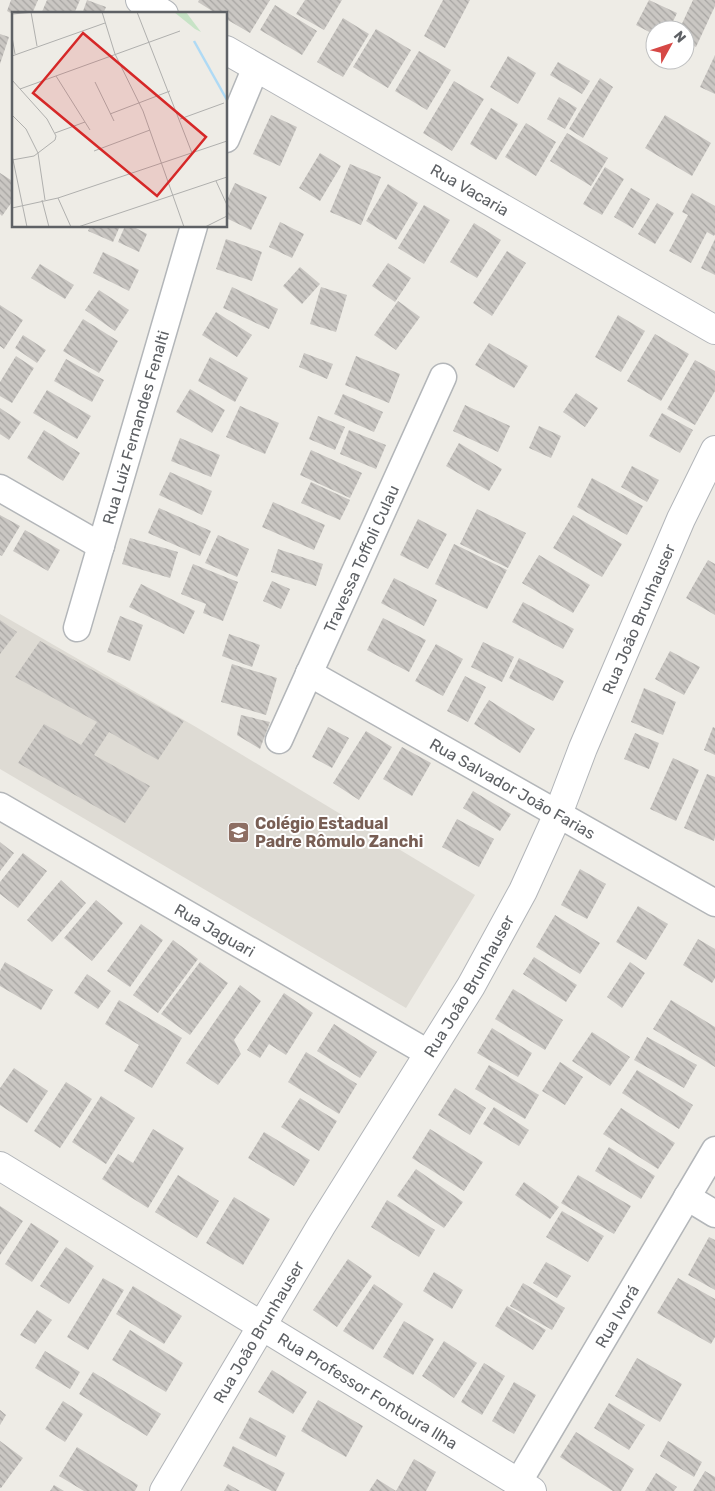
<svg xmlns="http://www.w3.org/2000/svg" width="715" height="1491" font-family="Rubik,sans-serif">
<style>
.education{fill:#dedbd4}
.building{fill:url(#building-back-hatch)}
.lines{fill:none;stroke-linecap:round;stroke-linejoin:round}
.street-casing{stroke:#b3b6b9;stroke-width:29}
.secondary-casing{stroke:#b2b5b9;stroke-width:30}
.street{stroke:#fff;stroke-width:26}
.secondary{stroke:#fff;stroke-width:28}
.labels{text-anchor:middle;stroke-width:4;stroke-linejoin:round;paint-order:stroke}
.street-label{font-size:16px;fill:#5e6165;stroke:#fff}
.education-label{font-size:16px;font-weight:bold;fill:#785e54;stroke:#fff;text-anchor:start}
.inset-river{fill:none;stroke:#afdaf5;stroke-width:2.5}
.inset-road{fill:none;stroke:#b0b0ae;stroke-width:1}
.view{fill:#d62828;fill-opacity:0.15;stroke:#d62828;stroke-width:2.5}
.inset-edge{fill:none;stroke:#5e6165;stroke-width:2.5}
</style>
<defs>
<pattern id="building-back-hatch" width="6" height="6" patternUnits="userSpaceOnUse" patternTransform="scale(1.25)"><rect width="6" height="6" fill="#cac7c3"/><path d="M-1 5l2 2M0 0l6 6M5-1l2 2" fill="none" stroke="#a7a5a2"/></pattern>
</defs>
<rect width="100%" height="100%" fill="#eeece6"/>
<!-- education -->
<path class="education" d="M0,614L196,727L475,895L406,1008L0,769Z"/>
<!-- building -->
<path class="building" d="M11,0H38L32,14L14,15L7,11Z
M47,0H80L74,14H41Z
M87,0L106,7L103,14H82Z
M199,0H270L250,33L226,19V14H217L198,2Z
M305,0H342L324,30L296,14Z
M443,0H470L445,48L424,36Z
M649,0L677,13L669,30H655V35L636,25Z
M693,0H715V6L696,47L685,42V30H679Z
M275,5L317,31L302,55L260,30Z
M343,18L369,34L343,77L317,62Z
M376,29L411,50L388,88L353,67Z
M0,34L9,37L0,64Z
M419,51L451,70L427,110L395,91Z
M715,55V94L700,87Z
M508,56L536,73L518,104L490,87Z
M558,62L590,81L582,94L550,75Z
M600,78L613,87L583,138L569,129Z
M454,81L484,99L452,151L423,133Z
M559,97L577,108L565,129L547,119Z
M491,108L518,124L496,160L470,144Z
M271,115L297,127L280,166L253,154Z
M665,115L711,143L692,176L645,148Z
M526,123L556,142L536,176L505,157Z
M567,133L608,158L591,186L550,161Z
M320,153L341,166L320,201L299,188Z
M350,164L381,177L361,225L330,212Z
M605,167L624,179L602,215L583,204Z
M0,173L14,182V199L2,216L0,214Z
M235,183L267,197L251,230L226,218V202Z
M388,184L418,203L396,240L366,221Z
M631,188L650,199L633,228L614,217Z
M692,193L715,206V234L714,236L707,232L691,263L669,251L688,215L682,212Z
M657,203L674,213L655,244L638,234Z
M424,205L450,220L424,264L398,248Z
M280,222L304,234L292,258L269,247Z
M474,223L501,240L477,278L450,262Z
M90,226H120L113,242L88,231Z
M125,226H132L147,234L139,252L118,242Z
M226,239L262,252L252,281L216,269Z
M715,239V275L701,268Z
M507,251L526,263L492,316L473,303Z
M103,252L139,270L129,291L93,273Z
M388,263L411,278L395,302L372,286Z
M40,264L74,285L65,299L31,278Z
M300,267L320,284L302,304L283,286Z
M232,287L278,309L269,329L223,308Z
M321,287L347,295L336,332L310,324Z
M99,290L129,310L115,331L85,310Z
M398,301L420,317L396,350L374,335Z
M0,305L23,320L4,349L0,346Z
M216,312L252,335L237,357L202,335Z
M618,315L645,331L621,372L595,357Z
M83,319L118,341L99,373L63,351Z
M655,334L689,354L661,401L627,381Z
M23,335L46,350L37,363L15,348Z
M489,343L528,366L514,388L475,365Z
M304,353L333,364L327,379L299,367Z
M16,356L34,368L12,403L0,396V382Z
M356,356L400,374L389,403L345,385Z
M210,357L248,378L235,402L198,381Z
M66,359L104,380L92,402L54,381Z
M695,360L715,371V391L695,425L667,409Z
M190,389L225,410L212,433L176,412Z
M47,390L91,416L77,439L33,413Z
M576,393L598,408L585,427L563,412Z
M343,394L383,412L374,432L334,414Z
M465,405L510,426L498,452L453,431Z
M240,406L279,423L265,454L226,437Z
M0,408L21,422L9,440L0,434Z
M662,413L693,430L680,453L649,436Z
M318,416L345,427L335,450L309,439Z
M539,426L561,436L551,458L529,448Z
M44,430L80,453L63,481L27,458Z
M349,430L386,445L376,469L340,454Z
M180,438L220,455L211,477L171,461Z
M459,443L502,469L489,491L446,466Z
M311,450L362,473L350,498L300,475Z
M632,466L659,480L647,502L621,487Z
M170,472L212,491L202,515L159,495Z
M592,478L643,506L627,535L577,507Z
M311,482L350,500L340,520L301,503Z
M273,502L325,525L314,550L262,527Z
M159,508L211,531L200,556L148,533Z
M477,509L526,533L508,568L460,544Z
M0,515L20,526L2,556L0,555Z
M573,515L622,544L602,577L553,548Z
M418,519L447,534L428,569L400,555Z
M25,530L60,550L48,571L13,551Z
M218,535L249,549L237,577L205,563Z
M130,538L178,552L170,578L122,564Z
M454,544L507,570L487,609L435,584Z
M278,549L323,564L316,586L271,572Z
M539,555L590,585L573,613L522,583Z
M708,560L715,564V615L686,598Z
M193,564L238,582L223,621L203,613L206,604L181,594Z
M394,578L437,600L424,626L381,603Z
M272,581L290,589L281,609L263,601Z
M141,584L195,611L184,634L129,607Z
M523,602L574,629L563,649L512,622Z
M120,616L143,625L130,661L107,652Z
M383,618L426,640L409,672L367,650Z
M0,620L17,632L0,654Z
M229,634L260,645L252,667L222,656Z
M40,641L184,721L158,760L109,732L94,755L150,786L125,823L18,763L44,724L81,745L97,722L15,677Z
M483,642L514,657L502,682L471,667Z
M436,644L463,659L443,696L415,681Z
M670,651L700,667L684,695L655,679Z
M519,658L564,681L553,701L509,678Z
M232,664L277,678L266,715L221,702Z
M465,676L486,687L468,722L447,711Z
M644,688L676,702L663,735L631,722Z
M489,700L535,729L520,753L474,724Z
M241,715L270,722L260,749L237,735Z
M328,727L349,738L332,768L312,757Z
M713,727L715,728V755L704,750Z
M366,731L392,747L359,800L333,783Z
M635,733L659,743L649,769L624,759Z
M402,747L431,763L412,796L383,779Z
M673,758L699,770L676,821L650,809Z
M707,774L715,777V837L714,841L684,828Z
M473,791L511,814L500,831L463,808Z
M457,819L494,839L479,867L442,847Z
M0,842L14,853L0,871Z
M23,853L47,871L18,908L0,894V882Z
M580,869L606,884L587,919L561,905Z
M61,880L86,903L52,942L27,920Z
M96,900L123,923L92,961L64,938Z
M638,906L668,924L646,960L616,942Z
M555,915L600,943L580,974L536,947Z
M141,924L163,940L130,987L107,971Z
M698,939L715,949V978L712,983L683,965Z
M173,940L198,959L158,1013L133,995Z
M534,957L577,985L566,1002L523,974Z
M5,962L53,990L41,1010L0,986V971Z
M200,962L228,983L190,1035L161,1014Z
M630,962L645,973L622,1008L607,997Z
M87,974L111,991L98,1009L74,993Z
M240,985L261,1001L234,1040L241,1054L218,1085L186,1063Z
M513,989L563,1020L545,1050L495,1019Z
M284,993L313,1013L286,1055L269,1044L260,1058L247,1050Z
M119,1000L182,1038L152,1088L124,1071L139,1045L105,1024Z
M671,1000L715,1027V1067L653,1029Z
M334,1024L377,1052L360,1078L317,1051Z
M492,1028L532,1053L518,1077L477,1053Z
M592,1032L630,1057L610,1086L572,1061Z
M647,1037L697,1065L684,1088L634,1060Z
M306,1052L357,1084L339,1114L288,1082Z
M560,1062L583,1077L565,1105L542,1091Z
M489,1065L539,1095L525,1119L475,1089Z
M14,1068L48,1091L27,1123L0,1105V1088Z
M637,1070L693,1105L679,1129L622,1093Z
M66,1082L92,1099L60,1148L34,1131Z
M455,1088L486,1108L470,1135L438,1115Z
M101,1096L135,1118L106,1164L72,1142Z
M300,1098L337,1121L319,1151L281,1127Z
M494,1107L529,1130L519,1146L483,1124Z
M621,1108L675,1143L658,1169L603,1134Z
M153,1129L184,1148L148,1208L102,1179L118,1154L133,1163Z
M430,1129L483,1162L464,1191L412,1158Z
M264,1132L310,1160L294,1186L248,1158Z
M609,1147L655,1176L641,1199L595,1171Z
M416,1169L463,1202L444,1228L397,1196Z
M178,1175L219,1201L197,1238L155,1212Z
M578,1175L631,1206L614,1234L561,1203Z
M524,1182L559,1207L550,1219L515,1195Z
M234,1197L270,1219L243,1265L206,1243Z
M387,1200L435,1230L419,1257L371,1227Z
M0,1206L23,1221L0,1255Z
M562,1211L604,1236L588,1262L546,1237Z
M31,1223L59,1241L32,1282L5,1264Z
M709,1237L715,1240V1290L688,1275Z
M66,1247L94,1266L69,1304L40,1286Z
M348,1259L372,1276L337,1327L313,1310Z
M546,1262L571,1276L557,1298L533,1283Z
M434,1272L463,1290L452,1309L423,1291Z
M103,1278L124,1290L88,1350L67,1337Z
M678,1278L715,1299V1337L711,1344L657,1313Z
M523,1283L565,1308L552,1330L510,1306Z
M374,1284L403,1304L373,1350L343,1331Z
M133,1286L182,1316L164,1344L116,1314Z
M507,1306L546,1330L533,1350L495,1326Z
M37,1310L52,1320L35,1344L20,1335Z
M404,1321L434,1339L413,1375L383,1357Z
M130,1330L183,1363L166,1392L112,1360Z
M444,1341L477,1363L454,1398L422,1376Z
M45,1351L80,1372L70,1389L35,1368Z
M637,1358L682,1384L660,1422L615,1396Z
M484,1363L505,1376L482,1415L461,1402Z
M272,1370L307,1392L293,1414L258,1392Z
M93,1372L161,1414L147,1436L79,1394Z
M514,1382L536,1395L514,1434L492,1421Z
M318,1400L363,1426L346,1457L301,1431Z
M63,1401L83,1414L65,1442L45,1429Z
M609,1403L645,1425L629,1450L594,1428Z
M0,1410L6,1415L0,1425Z
M250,1417L286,1436L276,1457L239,1438Z
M576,1432L634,1469L621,1491H613L560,1457Z
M0,1441L23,1458L1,1488H0Z
M668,1441L702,1462L694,1477L660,1456Z
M233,1446L285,1473L276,1491H272L223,1466Z
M77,1447L138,1485L135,1491H84L59,1476Z
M414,1459L436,1472L426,1491H369L377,1479L396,1491Z
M705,1471L715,1477V1491H693Z
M656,1473L677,1487L674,1491H645Z
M228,1484L240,1491H224Z
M54,1485L64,1491H50Z"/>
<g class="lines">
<defs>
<g id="street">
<path d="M226,139L256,67"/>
<path d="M0,488L101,546"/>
<path id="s1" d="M77,628L194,226"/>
<path id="s2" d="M309,673L715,903"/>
<path id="s3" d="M279,740L443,377"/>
<path id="s4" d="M0,806L428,1053"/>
<path d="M687,1197L715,1214"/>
<path id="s5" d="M518,1483L715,1150"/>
</g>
<g id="secondary">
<path d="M140,0L164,14"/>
<path id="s6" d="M226,50L715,330"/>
<path id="s7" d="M0,1166L532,1491"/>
<path id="s8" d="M164,1491L321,1226L471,986L523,891L558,814L583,748L681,519L715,450"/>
</g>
</defs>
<!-- street casing -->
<use href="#street" class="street-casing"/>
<!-- secondary casing -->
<use href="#secondary" class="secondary-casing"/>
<!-- street -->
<use href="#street" class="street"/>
<!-- secondary -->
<use href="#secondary" class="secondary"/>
</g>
<!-- icons -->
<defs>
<symbol id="school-square" viewBox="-11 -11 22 22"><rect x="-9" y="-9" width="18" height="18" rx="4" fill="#8d6e63" stroke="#fff"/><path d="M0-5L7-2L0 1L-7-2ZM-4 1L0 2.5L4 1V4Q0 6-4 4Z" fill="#fff"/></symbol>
</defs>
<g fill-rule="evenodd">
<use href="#school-square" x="226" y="820" width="25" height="25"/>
</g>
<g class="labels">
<!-- street labels -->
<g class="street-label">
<text dy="6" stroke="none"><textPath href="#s6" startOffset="281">Rua Vacaria</textPath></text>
<text dy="6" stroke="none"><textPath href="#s1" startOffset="209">Rua Luiz Fernandes Fenalti</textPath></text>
<text dy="6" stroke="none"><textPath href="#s3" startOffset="199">Travessa Toffoli Culau</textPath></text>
<text dy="6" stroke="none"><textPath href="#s8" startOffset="995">Rua João Brunhauser</textPath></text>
<text dy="6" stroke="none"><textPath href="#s2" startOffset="234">Rua Salvador João Farias</textPath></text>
<text dy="6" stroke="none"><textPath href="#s4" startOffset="248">Rua Jaguari</textPath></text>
<text dy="6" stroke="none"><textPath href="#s8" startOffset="590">Rua João Brunhauser</textPath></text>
<text dy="6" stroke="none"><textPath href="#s5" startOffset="194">Rua Ivorá</textPath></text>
<text dy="6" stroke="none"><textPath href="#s8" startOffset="185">Rua João Brunhauser</textPath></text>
<text dy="6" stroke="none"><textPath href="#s7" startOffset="431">Rua Professor Fontoura Ilha</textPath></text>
</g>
<!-- education labels -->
<g class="education-label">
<text x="255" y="829">Colégio Estadual<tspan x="255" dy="18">Padre Rômulo Zanchi</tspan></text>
</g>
</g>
<!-- overview -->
<g transform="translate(12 12)">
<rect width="215" height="215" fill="#eeece6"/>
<path d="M162,0H174L189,20L183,17Z" fill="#c7e3c6"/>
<path class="inset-river" d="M182,29L215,88"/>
<path class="inset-road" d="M19,0L25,34M90,0L103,42L131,99L172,215M125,0L180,141M0,2L23,0M0,25L3,42M0,44L93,11M44,64L78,118M0,68L35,107L44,124L43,128L22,144L0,148M83,70L102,109M8,77L168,19M98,102L158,79M0,103L14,117L26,141L33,188M168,107L212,91M43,121L73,110M82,139L138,118M0,143L15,215M204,169L215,193M46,186L59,215M30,188L37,215M0,196L46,186L215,129M66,215L215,165M193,215L215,204"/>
<path class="view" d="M71,21L194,125L145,184L21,81Z"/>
<rect width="215" height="215" class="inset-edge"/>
</g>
<!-- north arrow -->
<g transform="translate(670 45) rotate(50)"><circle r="24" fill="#ffffff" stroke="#bfc0c1"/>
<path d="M0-4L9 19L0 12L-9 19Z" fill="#d64845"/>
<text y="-8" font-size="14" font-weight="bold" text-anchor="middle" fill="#5e6165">N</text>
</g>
</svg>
